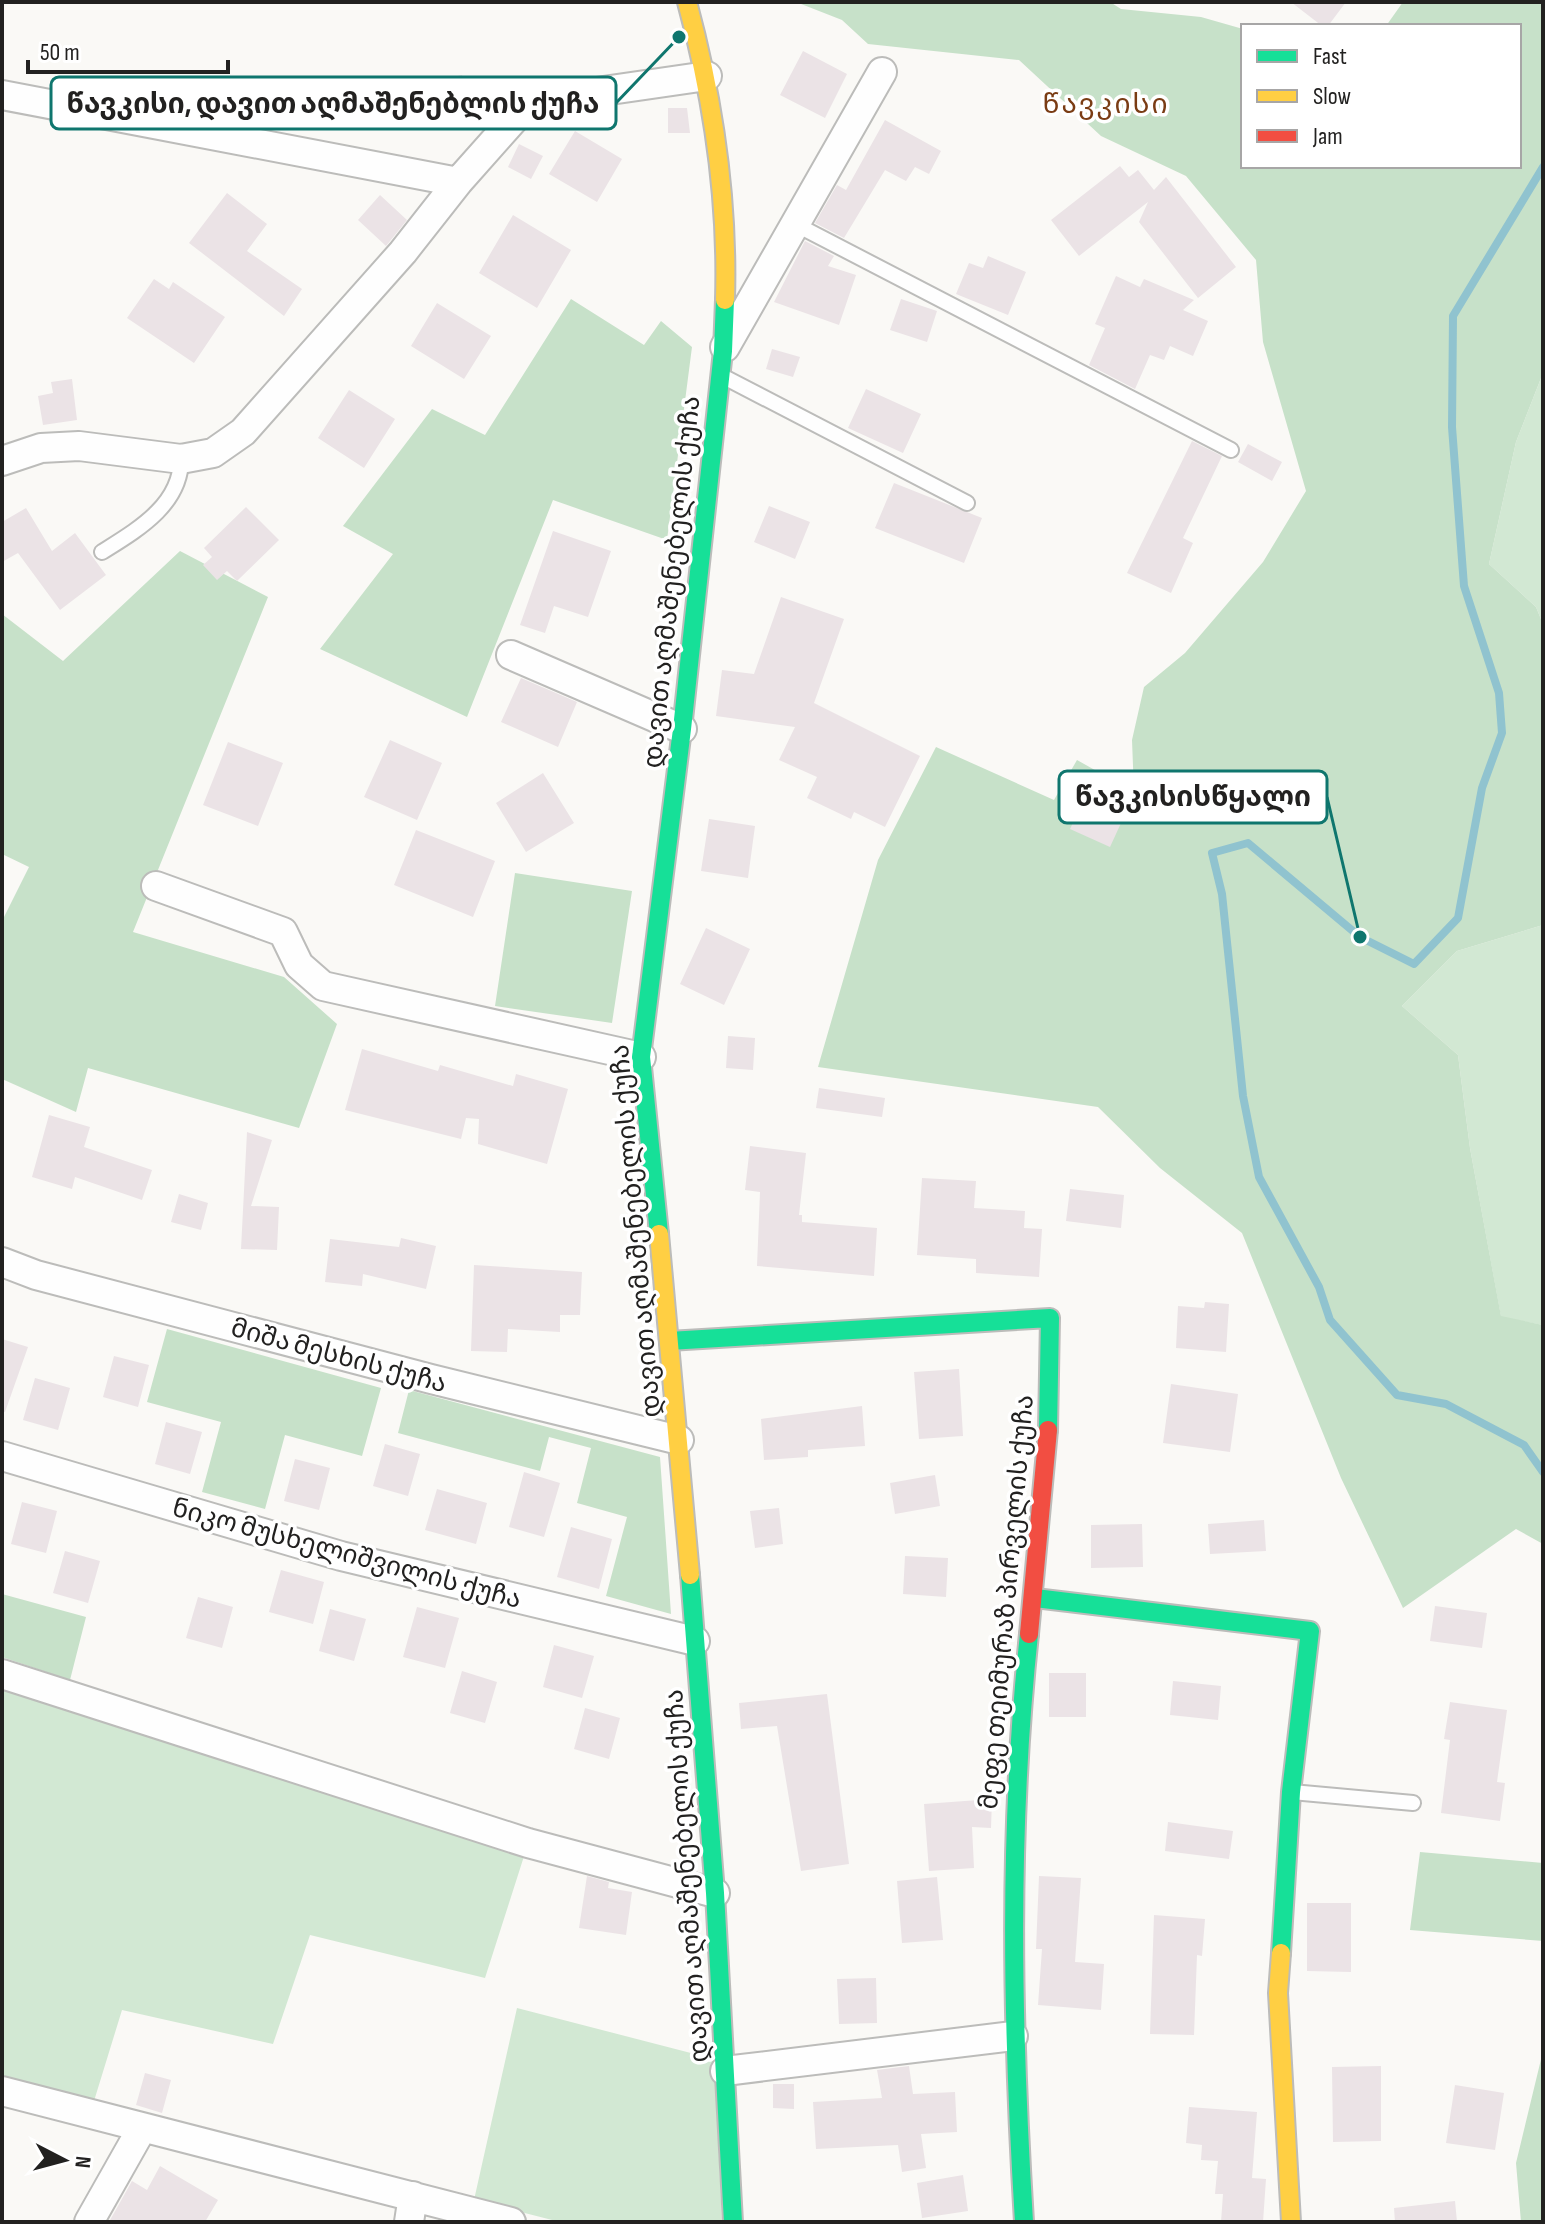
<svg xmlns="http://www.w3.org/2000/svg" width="1545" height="2224" font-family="'Sofia Sans Condensed','Noto Sans Georgian',sans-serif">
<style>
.green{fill:#d2e8d3}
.forest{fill:#c7e1c9}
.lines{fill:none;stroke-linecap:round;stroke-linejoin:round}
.stream{stroke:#90c3cf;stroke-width:8}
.building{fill:#ebe3e6}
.lane-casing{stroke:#bcbcba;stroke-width:18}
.street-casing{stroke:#bcbcba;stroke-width:32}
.fast-casing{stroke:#bcbcba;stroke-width:22}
.slow-casing{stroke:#bcbcba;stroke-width:22}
.jam-casing{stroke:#bcbcba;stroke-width:22}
.lane{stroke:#fefefe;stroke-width:14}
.street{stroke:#fefefe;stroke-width:28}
.fast{stroke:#16e098;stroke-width:18}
.slow{stroke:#ffcf43;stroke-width:18}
.jam{stroke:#f24e42;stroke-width:18}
.labels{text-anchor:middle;stroke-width:7;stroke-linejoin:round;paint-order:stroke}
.street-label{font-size:26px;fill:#222120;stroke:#fff}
.neighbourhood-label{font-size:28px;letter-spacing:2px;fill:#7a3c14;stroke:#fff}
.leader{fill:none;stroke:#0f766e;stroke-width:3}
.callout-dot{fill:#0f766e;stroke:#fff;stroke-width:3}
.callout{fill:#fff;stroke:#0f766e;stroke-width:3}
.callout-label{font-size:28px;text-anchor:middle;font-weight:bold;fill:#222120}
</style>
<rect width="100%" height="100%" fill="#faf9f6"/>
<!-- green -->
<path class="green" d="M1543,373V624L1536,607L1489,564L1516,442Z
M1543,925V1325L1501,1317L1470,1148L1458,1055L1402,1006L1457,951Z
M2,1682L526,1850L485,1978L310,1935L273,2044L122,2010L94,2101L2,2077Z
M517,2008L714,2059L722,2222H560L474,2200Z"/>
<!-- forest -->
<path class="forest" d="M796,2H1110L1121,9L1201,17L1243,29V166H1519V26H1386L1403,2H1543V373L1516,442L1489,564L1536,607L1543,624V925L1457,951L1402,1006L1458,1055L1470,1148L1501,1316L1543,1325V1544L1516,1529L1403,1608L1341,1478L1242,1233L1160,1168L1098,1107L818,1067L878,860L936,747L1054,800L1077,760L1134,792L1132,740L1144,687L1185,653L1263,562L1306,491L1263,342L1256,260L1186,176L1101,136L1019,60L868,44L842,20Z
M571,299L644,345L661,321L692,347L667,540L553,500L467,717L320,649L393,554L343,526L432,409L485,435Z
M180,551L268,597L133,932L284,977L337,1024L299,1128L88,1068L76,1112L2,1079V921L29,867L2,854V614L63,661Z
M515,873L632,891L612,1023L495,1006Z
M167,1329L381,1388L362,1456L285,1435L265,1509L202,1492L221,1422L147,1402Z
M409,1390L660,1457L671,1614L606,1596L627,1517L577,1503L591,1448L549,1437L540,1471L398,1433Z
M2,1594L86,1617L70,1680L2,1657Z
M1420,1852L1543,1863V1941L1410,1930Z
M1543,2051V2222H1521L1516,2163Z"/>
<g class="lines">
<!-- stream -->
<path class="stream" d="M1543,167L1453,316L1452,427L1464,586L1499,693L1502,733L1482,788L1458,918L1414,964L1360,937L1248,843L1212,853L1222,894L1243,1096L1259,1177L1319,1287L1330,1320L1397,1395L1446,1404L1524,1445L1543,1472"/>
</g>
<!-- building -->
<path class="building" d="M1291,2H1346L1328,26H1322Z
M803,51L847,74L825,118L780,95Z
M462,75L468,110L424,117L427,83Z
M668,108H687L690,133H668Z
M885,120L941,151L929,174L915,167L906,181L885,170L844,238L815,223L837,185L846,190Z
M575,131L622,159L597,202L549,174Z
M519,144L543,156L531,179L508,167Z
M1120,166L1129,177L1138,170L1154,190L1166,177L1236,267L1198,298L1139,222L1148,202L1079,256L1051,220Z
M227,193L267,224L247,251L302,289L284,316L189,243Z
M380,195L407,220L386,246L358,220Z
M513,215L571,250L537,308L479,273Z
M805,241L834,256L828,266L856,275L839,325L774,302Z
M988,256L1026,272L1008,315L956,294L969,263L983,268Z
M1116,276L1140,287L1144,279L1194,300L1183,310L1208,321L1193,356L1170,346L1164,360L1150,355L1135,389L1089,365L1105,328L1095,324Z
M154,279L169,289L173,282L225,317L194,363L127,318Z
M901,299L937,311L927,342L890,330Z
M437,303L491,336L464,379L411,346Z
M772,349L800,357L793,377L766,369Z
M72,379L77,420L43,425L38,396L53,393L51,382Z
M866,389L921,414L903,453L848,428Z
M349,390L395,419L364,468L318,438Z
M1192,441L1222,456L1183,538L1193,543L1171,593L1127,573Z
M1248,444L1282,462L1272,481L1238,462Z
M894,483L982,518L964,563L875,528Z
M769,506L810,522L795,559L754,542Z
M246,507L279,540L237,581L227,571L217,580L203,565L212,557L204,548Z
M26,508L52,551L75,533L106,575L60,610L18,553L2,562V522Z
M553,531L611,551L588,617L554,606L545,633L520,625Z
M781,597L844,619L814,703L920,756L885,827L854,812L851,819L807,798L817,777L779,760L795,727L716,716L722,670L754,674Z
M521,678L577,702L558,747L501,722Z
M390,740L442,763L417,820L364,797Z
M228,742L283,763L258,826L203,805Z
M543,773L574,823L526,852L496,803Z
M1088,791L1127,810L1110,847L1070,829Z
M709,819L755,826L748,878L701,871Z
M416,830L495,861L473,917L394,885Z
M706,928L750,949L724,1005L680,984Z
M728,1036L755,1038L753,1070L726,1068Z
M362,1049L438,1071L440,1065L513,1086L516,1074L568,1089L547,1164L478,1144L479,1119L466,1118L461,1139L345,1110Z
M819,1088L885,1098L882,1117L816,1108Z
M49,1115L90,1127L84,1147L152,1170L142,1200L75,1177L72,1189L32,1177Z
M247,1132L272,1140L251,1206L279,1207L277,1250L241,1249Z
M750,1146L806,1153L799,1215H802V1222L877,1228L874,1276L757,1266L760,1192L745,1190Z
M922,1178L976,1181L974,1208L1025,1211L1024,1228L1042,1229L1039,1277L976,1273V1259L917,1255Z
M1070,1189L1124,1195L1121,1228L1066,1221Z
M179,1194L208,1203L201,1230L171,1222Z
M401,1238L436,1246L426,1289L363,1274L362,1286L325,1282L330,1239L399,1247Z
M474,1265L582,1272L580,1315H560V1332L508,1329L507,1352L471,1351Z
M1205,1302L1229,1304L1226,1352L1176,1348L1178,1306L1204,1308Z
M2,1339L28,1347L5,1412L2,1411Z
M114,1356L149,1365L138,1407L103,1397Z
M959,1369L963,1436L919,1439L914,1372Z
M35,1378L70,1388L58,1430L23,1420Z
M1171,1384L1238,1394L1230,1452L1163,1443Z
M862,1406L865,1446L808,1450V1457L764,1460L761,1419Z
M166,1422L202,1432L190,1474L155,1464Z
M385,1444L420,1454L408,1496L373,1486Z
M295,1459L330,1468L319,1510L284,1501Z
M524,1472L560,1483L544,1537L509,1527Z
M935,1475L940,1506L895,1514L890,1483Z
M437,1489L487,1503L476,1544L425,1530Z
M22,1502L57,1511L46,1553L11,1544Z
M779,1508L783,1544L755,1548L750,1511Z
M1264,1520L1266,1551L1210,1554L1208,1524Z
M1142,1524L1143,1567L1091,1568V1525Z
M571,1527L612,1539L599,1589L557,1577Z
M65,1551L100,1561L88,1603L53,1593Z
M905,1556L948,1558L946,1597L903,1594Z
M281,1570L324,1582L313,1624L269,1612Z
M198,1597L233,1607L222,1648L186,1638Z
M1435,1606L1487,1613L1482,1648L1430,1641Z
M417,1607L459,1618L445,1668L403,1657Z
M330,1609L366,1619L354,1661L319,1651Z
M554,1645L594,1656L582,1698L543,1687Z
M462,1671L497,1682L485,1723L450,1713Z
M1049,1673H1086V1717H1049Z
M1173,1681L1221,1686L1218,1720L1170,1715Z
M827,1694L849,1864L801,1871L777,1726L741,1729L739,1703Z
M1450,1702L1507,1710L1497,1782L1505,1783L1500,1821L1441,1813L1450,1740L1444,1739Z
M585,1708L620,1718L609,1759L574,1749Z
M992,1799L991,1828L972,1827L974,1868L929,1871L924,1804Z
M1168,1822L1233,1831L1229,1859L1165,1851Z
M587,1876L609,1882L608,1888L632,1892L626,1935L579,1928Z
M1039,1876L1081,1878L1075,1962L1104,1964L1101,2010L1038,2005L1042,1949H1036Z
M937,1877L943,1940L902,1943L897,1881Z
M1307,1903H1351V1972L1307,1971Z
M1154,1915L1205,1919L1202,1956L1197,1955L1194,2035L1150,2034Z
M876,1978L877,2023L839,2024L837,1979Z
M909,2066L913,2094L955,2092L957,2132L921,2134L926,2168L902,2172L898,2145L816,2149L813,2102L882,2098L877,2070Z
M1381,2066V2141L1333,2142L1332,2067Z
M145,2073L171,2080L162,2113L136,2105Z
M773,2084H794V2109L773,2108Z
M1455,2085L1504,2093L1495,2150L1446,2143Z
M1189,2107L1257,2112L1252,2178L1266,2179L1263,2222H1221L1223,2194H1215L1218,2161L1201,2160L1202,2145L1186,2143Z
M160,2166L218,2200L205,2222H109L132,2181L147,2190Z
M963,2175L968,2211L922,2218L917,2183Z
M1455,2201L1457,2222H1395L1394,2208Z"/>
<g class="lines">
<defs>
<path id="lane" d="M795,224L1231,450
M724,377L967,503
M102,552C137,530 181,505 181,459
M1292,1792L1413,1803"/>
<path id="street" d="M2,95L458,182L522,110L555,98L707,76
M725,347L882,72
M2,461L41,448L79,446L181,459L213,453L243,432L403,252L458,182
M511,655L682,729
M156,886L283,932L299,965L323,986L641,1057
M2,1262L36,1275L431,1379L679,1440
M2,1456L341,1556L695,1641
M2,1674L528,1843L715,1893
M725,2071L1013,2036
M2,2091L511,2222
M89,2222L141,2130
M409,2222L413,2196"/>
<path id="fast" d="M659,1234L641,1057L682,729L723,351L725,300
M669,1341L1050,1318L1048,1430
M690,1575L715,1893L733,2222
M1035,1598L1310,1631L1291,1792L1281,1953
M1024,2222C1012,2025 1008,1830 1029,1634"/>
<path id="slow" d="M687,2C713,98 728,200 725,300
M659,1234L690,1575
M1281,1953L1278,1993L1291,2222"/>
<path id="jam" d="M1029,1634L1048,1430"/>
</defs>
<!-- lane casing -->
<use href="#lane" class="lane-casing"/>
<!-- street casing -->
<use href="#street" class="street-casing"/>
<!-- fast casing -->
<use href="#fast" class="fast-casing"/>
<!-- slow casing -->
<use href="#slow" class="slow-casing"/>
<!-- jam casing -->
<use href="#jam" class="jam-casing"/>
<!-- lane -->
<use href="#lane" class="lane"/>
<!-- street -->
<use href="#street" class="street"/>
<!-- fast -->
<use href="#fast" class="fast"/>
<!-- slow -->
<use href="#slow" class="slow"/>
<!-- jam -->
<use href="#jam" class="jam"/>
</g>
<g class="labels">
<!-- street labels -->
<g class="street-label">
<text transform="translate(671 582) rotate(-84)" y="9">დავით აღმაშენებელის ქუჩა</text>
<text transform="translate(635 1231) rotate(-95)" y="9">დავით აღმაშენებელის ქუჩა</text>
<text transform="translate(339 1355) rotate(15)" y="9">მიშა მესხის ქუჩა</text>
<text transform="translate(347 1553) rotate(15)" y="9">ნიკო მუსხელიშვილის ქუჩა</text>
<text transform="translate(1006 1602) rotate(-85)" y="9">მეფე თეიმურაზ პირველის ქუჩა</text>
<text transform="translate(686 1876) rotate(-94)" y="9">დავით აღმაშენებელის ქუჩა</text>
</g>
<!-- neighbourhood labels -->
<g class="neighbourhood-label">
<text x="1106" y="113">წავკისი</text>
</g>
</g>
<!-- callouts -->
<path class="leader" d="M679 37L616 103M1360 937L1327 797"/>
<g class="callout-dot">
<circle cx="679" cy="37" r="8"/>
<circle cx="1360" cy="937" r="8"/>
</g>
<g class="callout">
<rect x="51" y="77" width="565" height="52" rx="8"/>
<rect x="1059" y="771" width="268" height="52" rx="8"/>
</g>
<g class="callout-label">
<text x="333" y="113">წავკისი, დავით აღმაშენებლის ქუჩა</text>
<text x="1193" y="806">წავკისისწყალი</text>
</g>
<!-- border -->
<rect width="1545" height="2224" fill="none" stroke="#222120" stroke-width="8"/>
<!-- legend -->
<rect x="1241" y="24" width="280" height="144" fill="#ffffff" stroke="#a7a6a6" stroke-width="2"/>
<rect x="1257" y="50" width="40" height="12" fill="#16e098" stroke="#a7a6a6" stroke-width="2"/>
<text x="1313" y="64" font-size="24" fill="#222120">Fast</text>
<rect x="1257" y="90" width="40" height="12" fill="#ffcf43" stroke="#a7a6a6" stroke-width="2"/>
<text x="1313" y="104" font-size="24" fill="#222120">Slow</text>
<rect x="1257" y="130" width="40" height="12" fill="#f24e42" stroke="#a7a6a6" stroke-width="2"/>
<text x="1313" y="144" font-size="24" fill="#222120">Jam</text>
<!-- north arrow -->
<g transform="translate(64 2160) rotate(96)" stroke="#ffffff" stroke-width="6" paint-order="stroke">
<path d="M0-6L14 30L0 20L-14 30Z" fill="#222120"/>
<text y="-12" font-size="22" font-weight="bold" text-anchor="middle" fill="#222120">N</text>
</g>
<!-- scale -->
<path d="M28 60v12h200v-12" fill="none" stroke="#222120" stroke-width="4"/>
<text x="40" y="60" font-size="24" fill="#222120" stroke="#ffffff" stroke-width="6" paint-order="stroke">50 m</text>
</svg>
